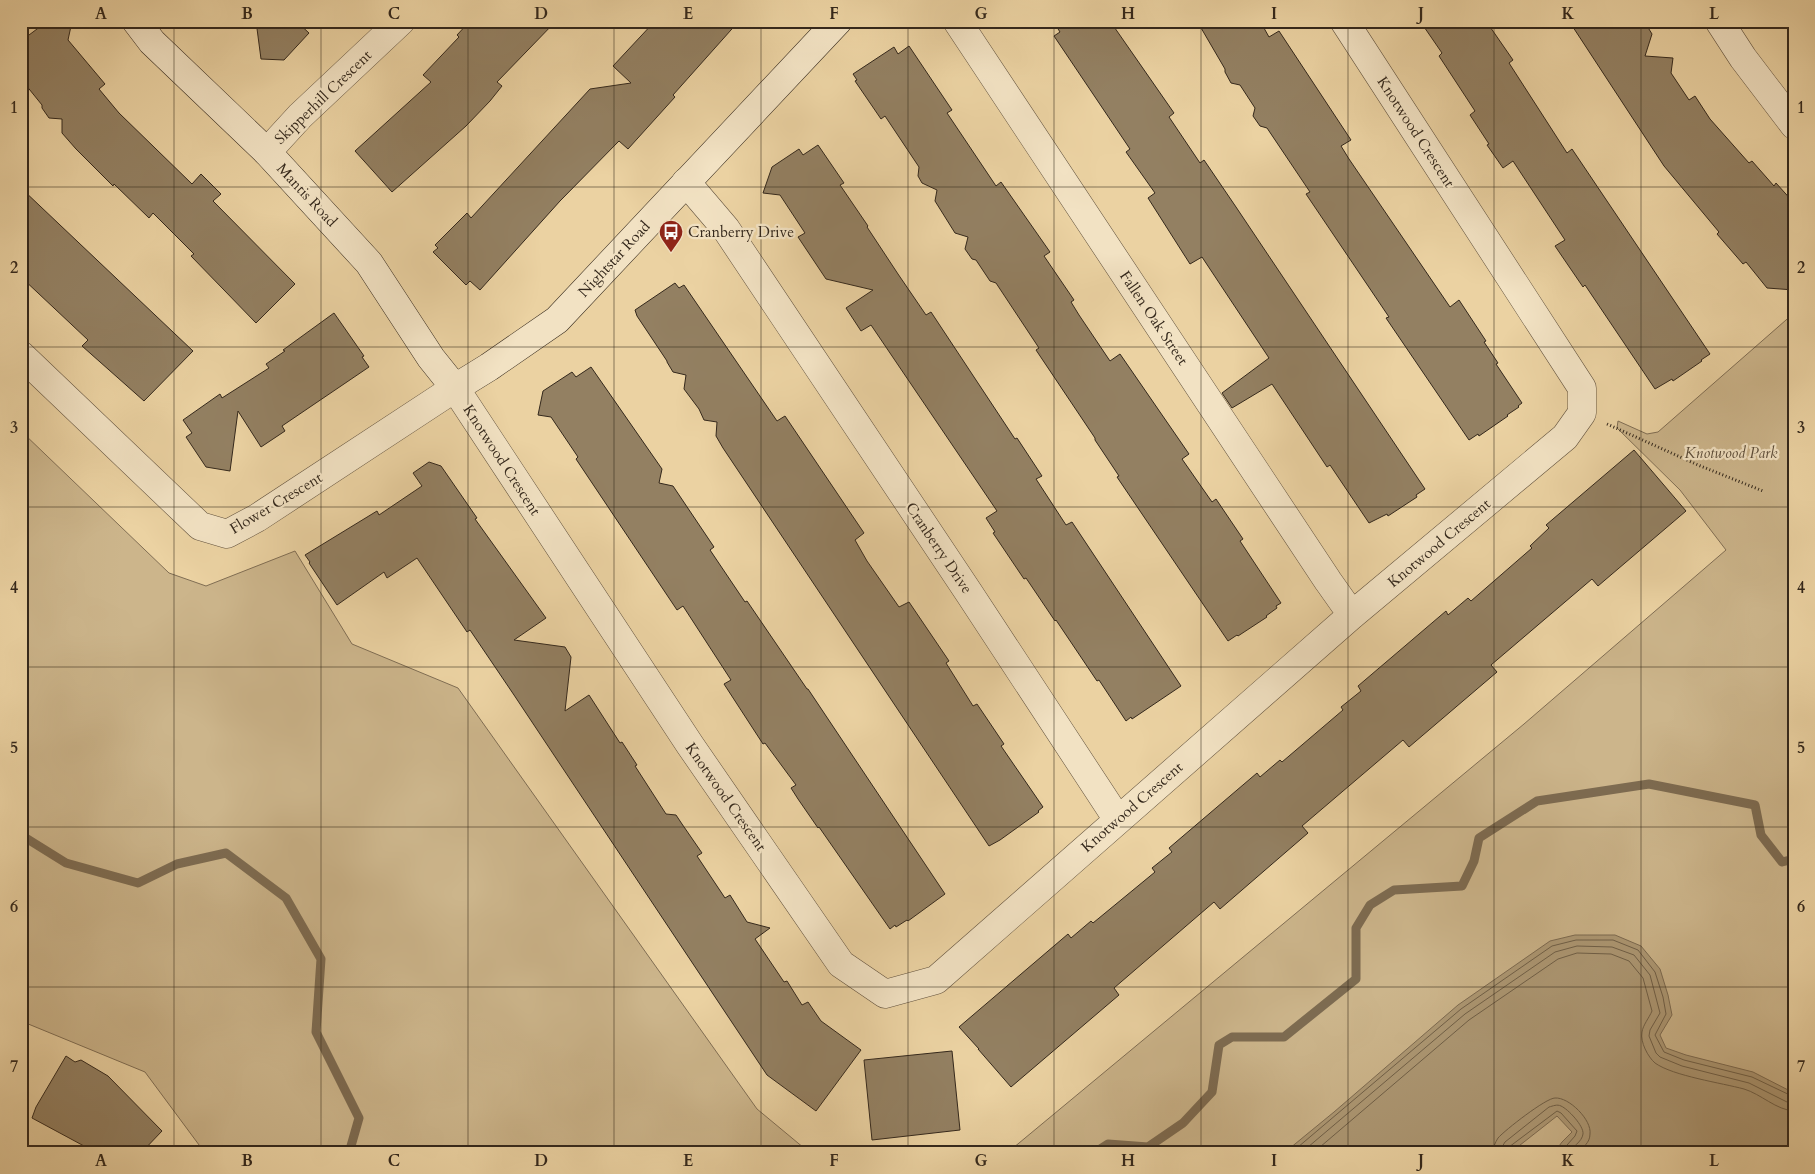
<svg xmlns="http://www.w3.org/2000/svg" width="1815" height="1174" font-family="Cardo,serif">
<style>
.green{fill:#ccb58b;stroke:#806e54}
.water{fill:#ad9874;stroke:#7d6b51}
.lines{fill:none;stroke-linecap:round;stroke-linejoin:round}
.shore{stroke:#706048;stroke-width:1}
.stream{stroke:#7d6b51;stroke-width:9}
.building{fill:#938062;stroke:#34281c}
.street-casing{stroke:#62523e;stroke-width:29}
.secondary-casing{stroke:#34281c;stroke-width:29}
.path{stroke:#34281c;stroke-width:3;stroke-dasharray:1 2.5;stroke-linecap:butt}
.street{stroke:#f2e2c3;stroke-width:28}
.secondary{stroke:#f2e2c3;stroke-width:28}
.grid{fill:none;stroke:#34281c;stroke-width:1;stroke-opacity:0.55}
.labels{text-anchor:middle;stroke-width:4.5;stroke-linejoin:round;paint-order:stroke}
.street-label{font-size:15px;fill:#34281c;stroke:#f2e2c3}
.poi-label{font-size:15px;fill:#34281c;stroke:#f2e2c3;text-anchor:start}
.park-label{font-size:15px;font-style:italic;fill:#5a4b38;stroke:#f2e2c3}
.neatline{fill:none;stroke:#34281c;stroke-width:2}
.grid-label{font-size:16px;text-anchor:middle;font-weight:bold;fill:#34281c}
</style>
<rect width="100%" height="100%" fill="#ebd2a2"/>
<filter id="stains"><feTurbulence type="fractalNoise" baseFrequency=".004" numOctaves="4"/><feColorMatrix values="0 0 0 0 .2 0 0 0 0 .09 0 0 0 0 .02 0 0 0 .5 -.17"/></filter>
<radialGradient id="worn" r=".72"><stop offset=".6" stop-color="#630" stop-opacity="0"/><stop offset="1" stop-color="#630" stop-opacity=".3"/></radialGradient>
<!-- green -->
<path class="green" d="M1794,313V1153H1007L1524,724L1726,550L1680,490L1617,428L1618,421L1647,434L1658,432Z
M21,431L169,573L206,586L295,551L352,644L458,688L757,1109L810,1153H205L145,1072L21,1021Z"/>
<!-- water -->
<path class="water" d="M1575,935H1615L1641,946L1660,969L1668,995L1672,1015L1660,1035L1666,1048L1686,1055L1753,1072L1794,1093V1153H1554L1562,1142L1572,1132L1557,1116L1510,1153H1284L1334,1112L1458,1005L1550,941Z"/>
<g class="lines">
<!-- shore -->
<path class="shore" d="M1291,1153L1461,1009L1552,946L1576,940H1613L1638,950L1655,972L1663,997L1666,1014L1655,1035L1664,1052L1684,1060L1752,1077L1794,1097
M1301,1153L1465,1014L1555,952L1577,946L1612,947L1634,955L1650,975L1660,1013L1650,1030L1649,1036L1656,1053L1660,1057L1682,1066L1749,1083L1787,1102L1794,1103
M1313,1153L1469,1020L1558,959L1577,953L1611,954L1629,961L1643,978L1652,1011C1649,1018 1643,1025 1642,1032C1640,1042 1648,1057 1655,1063C1673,1076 1722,1083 1744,1089C1761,1094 1776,1110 1794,1111
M1493,1153C1493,1147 1495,1143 1498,1138C1505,1130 1546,1098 1555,1098C1569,1097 1592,1120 1590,1134C1590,1143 1583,1147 1577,1153
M1501,1153L1502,1147L1505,1142L1549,1107C1553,1106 1557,1104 1561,1106C1568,1109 1584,1126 1583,1134C1582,1142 1572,1147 1568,1153
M1507,1153L1509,1147L1557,1111L1561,1113L1577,1131L1575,1136L1560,1153"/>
<!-- stream -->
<path class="stream" d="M21,835L66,863L138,883L177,864L226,853L286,898L321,959L316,1032L359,1118L349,1153
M1094,1153L1108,1144L1148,1147L1183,1123L1212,1092L1219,1045L1232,1037H1284L1356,979V928L1370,905L1394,890L1462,886L1474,861L1479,838L1537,801L1649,784L1755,805L1761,835L1782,862L1794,859"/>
</g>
<!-- building -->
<path class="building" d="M256,21H296L309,33L284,60L261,59Z
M470,21H556L497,82L502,86L490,101L466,126L392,192L355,151L431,82L423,75L459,37L457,35Z
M655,21H739L673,95L675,97L628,149L619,141L560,201L480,290L470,281L466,285L433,252L438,248L435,245L467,213L471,218L590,89L631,83L613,66Z
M1053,21H1110L1174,113L1169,117L1200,163L1204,160L1236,207L1425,489L1416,495L1417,497L1388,516L1387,514L1369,523L1330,465L1327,467L1272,384L1232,408L1222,393L1269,358L1202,257L1190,264L1148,198L1155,193L1126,152L1130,149L1054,36L1060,32Z
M1197,21H1260L1269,37L1279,31L1351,140L1341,146L1349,159L1450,307L1459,300L1486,341L1484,342L1498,363L1496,364L1522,403L1518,406L1519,407L1507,415L1508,416L1479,436L1478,434L1469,440L1386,318L1389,317L1306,194L1310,192L1267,128L1260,126L1253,116L1255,108L1240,85L1231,83L1225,72V69Z
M1420,21H1486L1513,60L1509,63L1567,153L1572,149L1710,354L1701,360L1702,361L1673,381L1672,379L1655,389L1585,285L1583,287L1555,246L1565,240L1513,161L1503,168L1487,145L1489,144L1470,115L1475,111L1439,56L1442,53Z
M1569,21H1644L1652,34L1645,56L1673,58L1671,73L1689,100L1695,96L1710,119L1749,163L1752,161L1774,186L1776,183L1794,203V290L1767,288L1746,262L1743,264L1717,234L1719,232L1664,166Z
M45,23L71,26L68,40L105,84L99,89L119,113L192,184L201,174L221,194L213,201L295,284L256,323L191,256L194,254L153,213L149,218L114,184L113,186L76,149L62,133V119L49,118L42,108V105L21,79V41Z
M909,46L952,110L947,113L996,186L1001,182L1050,252L1044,256L1074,300L1071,302L1079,315L1110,361L1120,354L1189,454L1182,459L1212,502L1216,499L1243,539L1240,541L1281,603L1276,606L1277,608L1266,616L1267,617L1238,636L1237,635L1228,641L1117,477L1119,476L1095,440V438L1036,350L1039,348L996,283L990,281L976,260L972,259L965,249L968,237L955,233L935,201L937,190L922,183L918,176L919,167L885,116L881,119L855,81L857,80L853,74L894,47L898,54Z
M818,145L844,183L840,185L868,226L867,227L898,274L926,315L931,312L1015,439L1017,438L1042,476L1036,479L1066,525L1072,522L1181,686L1132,719L1131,717L1126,721L1099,680L1097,681L1056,620L1055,621L1026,578L1024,579L993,533L995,532L986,518L997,511L871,325L861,331L846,308L873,290L826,279L798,237L805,233L780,195L763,193L772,167L799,149L803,155Z
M21,188L193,351L144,401L82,346L88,340L21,277Z
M675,283L679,288L684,285L777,421L785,416L864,533L855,540L867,561L899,607L909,602L949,661L946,663L973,706L977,704L1004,744L1001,746L1043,807L1038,811L1039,812L1000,840L989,846L723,448L716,436L717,422L704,420L699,409L684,389L686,375L673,372L667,362V361L637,316L635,310Z
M334,313L364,356L362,357L369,367L282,426L285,431L261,447L238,411L230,471L206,467L186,437L192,433L183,420L220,394L222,398L269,368L266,364L285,351L283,350Z
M591,367L662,469L659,483L673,486L714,547L710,550L745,602L747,601L807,689H808L945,894L908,921L907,920L896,927L895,925L890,929L819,827L818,828L798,799L791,788L796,785L765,743L763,744L724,684L731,680L683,606L677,610L576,459L578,457L551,417L538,415L543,391L572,372L576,377Z
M1634,450L1686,511L1598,586L1592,579L1491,665L1497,672L1409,747L1403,740L1302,826L1308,833L1220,909L1214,902L1114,988L1119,995L1011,1087L978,1049H979L959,1027L1068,934L1071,938L1091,921L1093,923L1155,872L1152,868L1172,852L1169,848L1257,773L1260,777L1280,760L1282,762L1343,710L1341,707L1361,691L1358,686L1446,611L1448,615L1468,598L1471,601L1532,548L1530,546L1549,528L1546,525Z
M429,462L441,466L477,518L475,519L546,618L514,640L565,647L571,657L565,711L589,695L620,743L622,742L637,765L635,766L666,814L676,815L682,824L702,853L697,856L725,898L730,895L747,922L770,928L755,939L784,982L787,981L802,1005L808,1002L821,1021L861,1050L816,1111L767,1075L514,695L470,630L467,632L417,558L387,578L384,572L337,605L309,563L310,562L305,555L377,511L379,515L422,486L413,473Z
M952,1051L960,1130L872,1140L864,1060Z
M66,1056L75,1062L81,1060L108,1076L162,1131L141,1153H97L32,1118L36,1107Z"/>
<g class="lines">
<defs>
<path id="street" d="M957,21L1328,581L1352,615
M1719,21L1743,58L1794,125
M267,152L300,116L401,21
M686,182L726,229L969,593L1118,820
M21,355L200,526L227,534L257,518L455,388L690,745L841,964L885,994L936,980L1352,615L1565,437L1582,413V388L1344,21"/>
<path id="secondary" d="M136,21L152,42L267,152L369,263L431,358L455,388L489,367L557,320L838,21"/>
</defs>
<!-- street casing -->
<use href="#street" class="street-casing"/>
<!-- secondary casing -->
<use href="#secondary" class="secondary-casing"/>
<!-- path -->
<path class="path" d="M1607,424L1698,465L1763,491"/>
<!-- street -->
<use href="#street" class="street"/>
<!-- secondary -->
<use href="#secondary" class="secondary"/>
</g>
<!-- grid -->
<path class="grid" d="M174,21V1153M321,21V1153M468,21V1153M614,21V1153M761,21V1153M908,21V1153M1054,21V1153M1201,21V1153M1348,21V1153M1494,21V1153M1641,21V1153M21,187H1794M21,347H1794M21,507H1794M21,667H1794M21,827H1794M21,987H1794"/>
<!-- icons -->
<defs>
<symbol id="bus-pin" viewBox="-11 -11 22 30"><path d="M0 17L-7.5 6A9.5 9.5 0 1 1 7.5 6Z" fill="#8f2418" stroke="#f2e2c3"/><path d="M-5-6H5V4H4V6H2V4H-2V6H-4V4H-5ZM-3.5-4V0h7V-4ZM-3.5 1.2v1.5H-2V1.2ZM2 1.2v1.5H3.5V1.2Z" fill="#fff"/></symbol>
</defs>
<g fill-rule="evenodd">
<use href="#bus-pin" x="657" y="218" width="28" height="38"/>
</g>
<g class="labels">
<!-- street labels -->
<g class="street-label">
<text transform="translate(323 97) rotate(-44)" y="5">Skipperhill Crescent</text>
<text transform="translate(1416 132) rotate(57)" y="5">Knotwood Crescent</text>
<text transform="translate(307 195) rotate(47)" y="5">Mantis Road</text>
<text transform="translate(614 259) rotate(-47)" y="5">Nightstar Road</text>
<text transform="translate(1154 318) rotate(56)" y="5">Fallen Oak Street</text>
<text transform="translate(502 460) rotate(57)" y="5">Knotwood Crescent</text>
<text transform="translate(276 503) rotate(-31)" y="5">Flower Crescent</text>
<text transform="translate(1439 543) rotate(-40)" y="5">Knotwood Crescent</text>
<text transform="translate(939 548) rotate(56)" y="5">Cranberry Drive</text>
<text transform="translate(726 797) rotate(55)" y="5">Knotwood Crescent</text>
<text transform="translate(1132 807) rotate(-41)" y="5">Knotwood Crescent</text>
</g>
<!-- poi labels -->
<g class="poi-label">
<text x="688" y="237">Cranberry Drive</text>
</g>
<!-- park labels -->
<g class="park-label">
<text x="1731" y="458">Knotwood Park</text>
</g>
</g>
<!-- margin -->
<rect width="1815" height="1174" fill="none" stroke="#ebd2a2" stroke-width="55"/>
<rect x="28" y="28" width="1760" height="1118" class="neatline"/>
<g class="grid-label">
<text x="101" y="19">A</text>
<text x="247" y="19">B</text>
<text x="394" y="19">C</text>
<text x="541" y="19">D</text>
<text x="688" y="19">E</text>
<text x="834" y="19">F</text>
<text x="981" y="19">G</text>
<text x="1128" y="19">H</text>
<text x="1274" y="19">I</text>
<text x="1421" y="19">J</text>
<text x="1568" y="19">K</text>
<text x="1714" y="19">L</text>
<text x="14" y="113">1</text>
<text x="1801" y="113">1</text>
<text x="14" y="273">2</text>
<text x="1801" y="273">2</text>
<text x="14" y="433">3</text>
<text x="1801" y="433">3</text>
<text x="14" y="593">4</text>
<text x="1801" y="593">4</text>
<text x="14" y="753">5</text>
<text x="1801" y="753">5</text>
<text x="14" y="912">6</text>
<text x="1801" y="912">6</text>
<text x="14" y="1072">7</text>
<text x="1801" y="1072">7</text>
<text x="101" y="1166">A</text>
<text x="247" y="1166">B</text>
<text x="394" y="1166">C</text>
<text x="541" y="1166">D</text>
<text x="688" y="1166">E</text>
<text x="834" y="1166">F</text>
<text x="981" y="1166">G</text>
<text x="1128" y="1166">H</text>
<text x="1274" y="1166">I</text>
<text x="1421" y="1166">J</text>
<text x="1568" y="1166">K</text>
<text x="1714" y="1166">L</text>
</g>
<rect width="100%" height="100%" filter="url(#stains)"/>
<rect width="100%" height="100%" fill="url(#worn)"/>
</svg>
